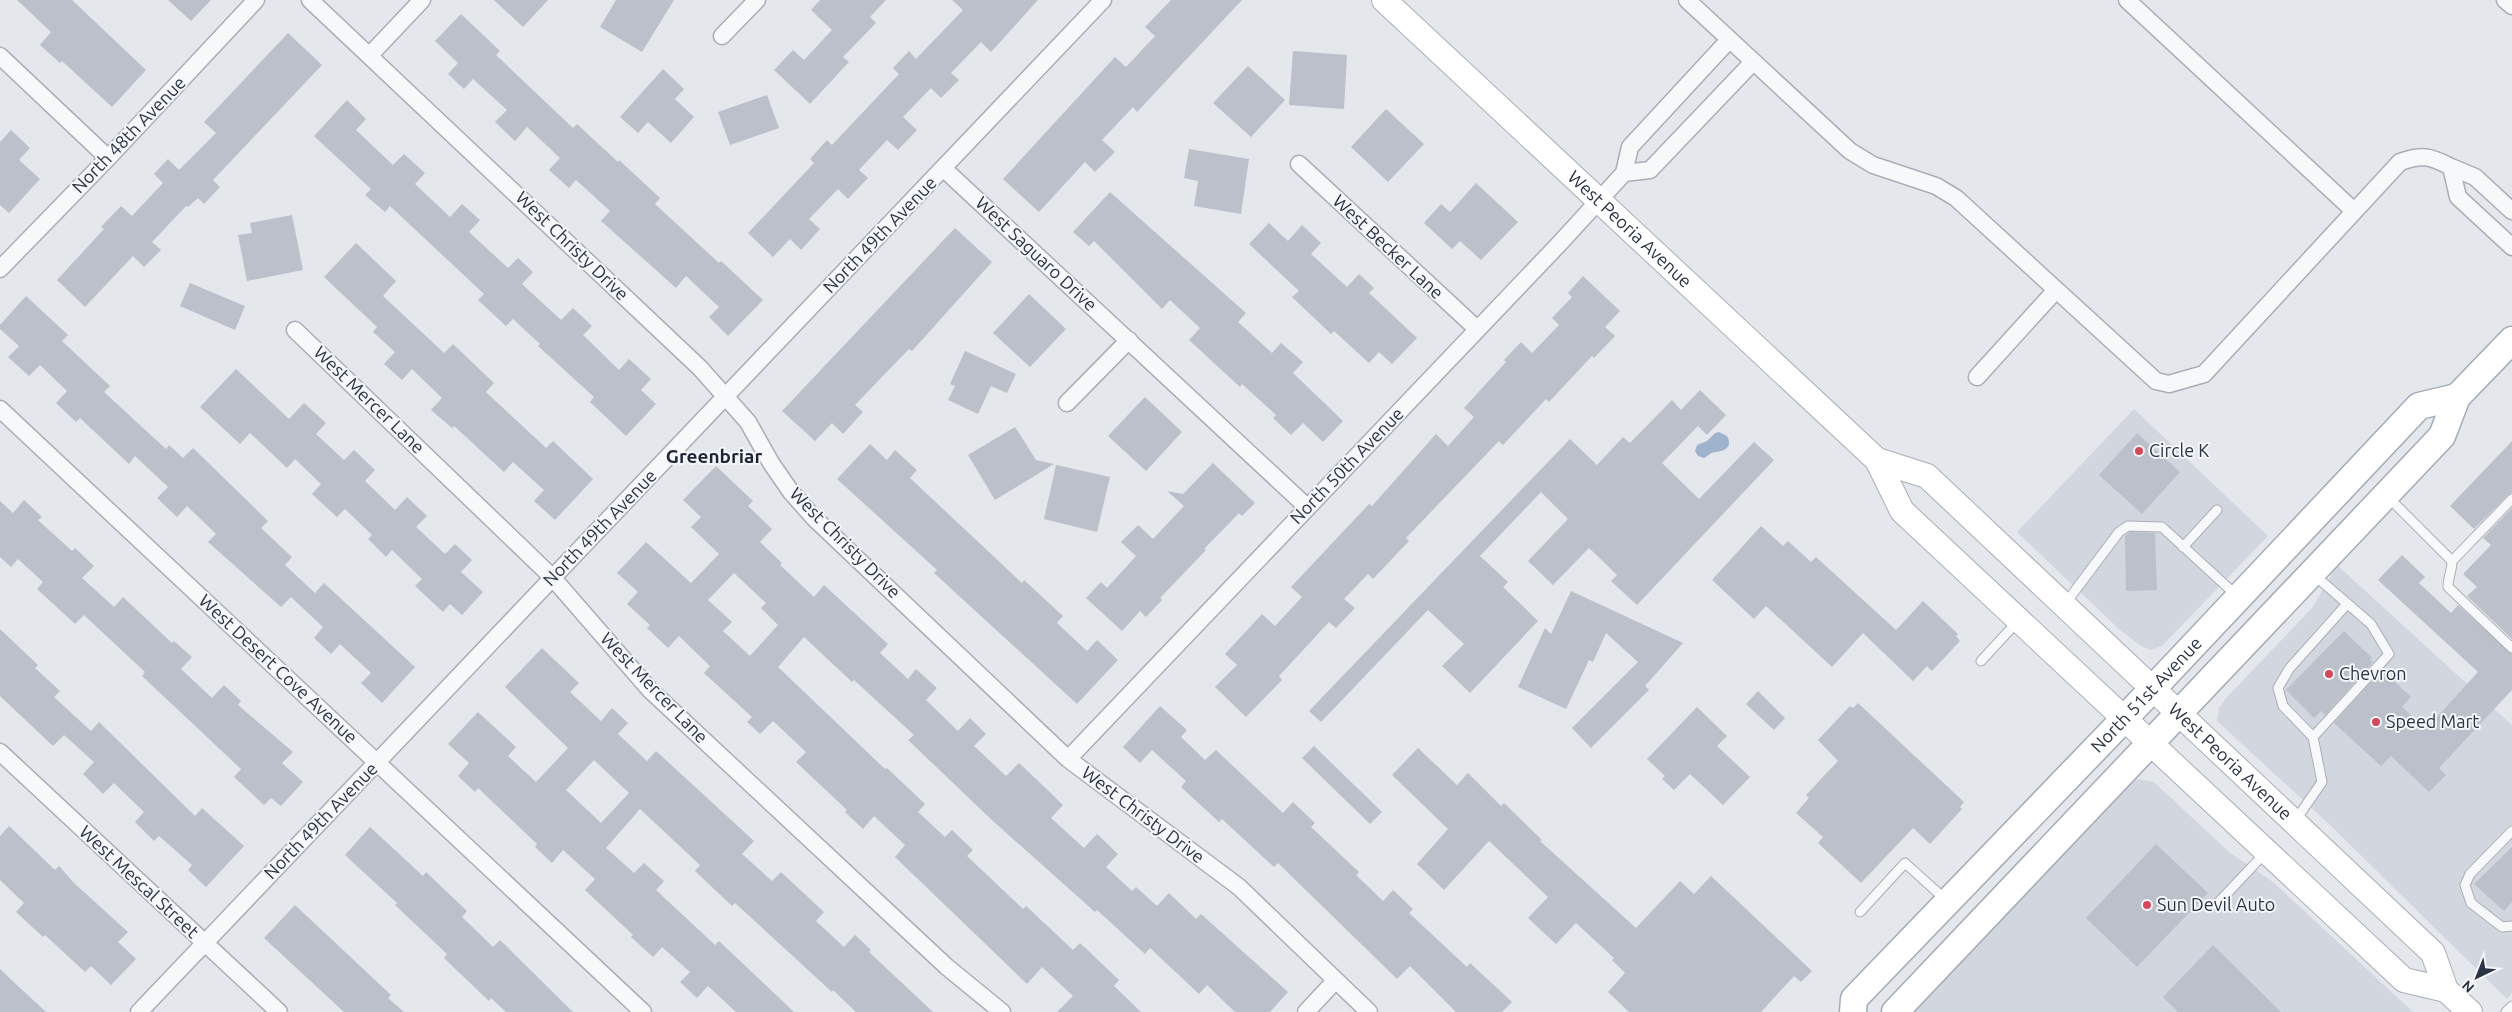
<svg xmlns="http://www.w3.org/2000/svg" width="2512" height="1012" font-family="Ubuntu,sans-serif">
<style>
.built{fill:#d2d6de}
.water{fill:#9fb4cc}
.building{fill:#bbc0ca;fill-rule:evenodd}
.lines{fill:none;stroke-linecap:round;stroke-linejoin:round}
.lane-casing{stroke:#a9aeb7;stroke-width:11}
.street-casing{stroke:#a9aeb7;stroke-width:19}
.secondary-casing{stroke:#a9aeb7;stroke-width:26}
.primary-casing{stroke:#a3abb8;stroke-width:29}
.lane{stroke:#f7f8fa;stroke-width:9}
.street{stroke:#f7f8fa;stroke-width:16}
.secondary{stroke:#fff;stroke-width:24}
.primary{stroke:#fff;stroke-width:26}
.poi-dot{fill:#d1495b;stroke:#f4f6f9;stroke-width:2}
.labels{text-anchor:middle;stroke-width:4;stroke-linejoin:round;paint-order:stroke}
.street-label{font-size:18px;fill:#2b3445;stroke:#f4f6f9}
.poi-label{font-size:18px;fill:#2b3445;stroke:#f4f6f9;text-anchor:start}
.neighbourhood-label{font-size:19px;font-weight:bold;fill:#1d2536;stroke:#f4f6f9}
</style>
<rect width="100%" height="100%" fill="#e4e7ec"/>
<!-- built -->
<path class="built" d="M2134,409L2268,536L2162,646L2151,650L2141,646L2120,630L2017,532Z
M2337,565L2512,725V993L2507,999L2331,826L2217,721L2219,708L2227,697L2312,608Z
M2139,779L2154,782L2229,852L2273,882L2413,1012H1909L2129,781Z"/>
<!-- water -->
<path class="water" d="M1719,432L1727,436C1733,447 1725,451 1716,452C1711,452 1708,456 1704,458L1698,456L1695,451L1697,445L1707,441L1715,433Z"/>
<!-- building -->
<path class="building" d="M17,0H72L146,70L112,107L62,61L60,63L40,45L51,32Z
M168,0H211L191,21Z
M494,0H548L523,27Z
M616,0H674L642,52L600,27Z
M820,0H886L870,17L876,23L843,57L849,62L810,104L774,70L793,50L804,60L832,30L811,10Z
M952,0H1038L991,52L981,42L951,73L959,80L941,98L931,88L903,117L917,130L898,150L887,140L859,170L868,178L848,199L838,189L809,219L820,229L801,250L790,239L773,257L748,233L814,163L810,159L827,140L832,145L899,74L893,68L909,51L916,59L963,10Z
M1171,0H1242L1137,112L1133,107L1102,140L1115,152L1095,172L1085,162L1039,212L1003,179L1115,57L1126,67L1155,36L1145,27Z
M461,14L500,51L496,55L573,128L577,124L618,162L619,160L660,198L655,204L719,263L721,261L763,300L728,336L709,317L719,307L686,276L676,288L601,221L610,211L576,180L569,188L549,170L560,158L527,127L515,141L495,122L507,110L473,79L464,89L448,74L458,63L435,41Z
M288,33L322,65L213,180L220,187L204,204L198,198L188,207L186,206L152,242L161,250L144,267L133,256L85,307L57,280L104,229L101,227L121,206L132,216L163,183L154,174L168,159L179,170L216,133L204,122Z
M1293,51L1347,55L1344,109L1289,105Z
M1248,66L1285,100L1251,137L1213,103Z
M663,69L684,89L675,99L694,117L671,143L648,122L638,133L620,117Z
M767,95L779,128L730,145L718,112Z
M347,100L366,119L356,130L393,165L404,154L425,173L415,184L450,217L462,204L480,220L469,232L508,268L518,258L533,272L522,284L561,320L573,308L592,326L583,335L619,370L629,359L651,379L641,390L656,404L626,436L590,402L594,397L538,346L540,344L513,319L506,326L478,300L484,294L390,206L385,212L365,195L371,189L314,136Z
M1386,109L1424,144L1388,182L1351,147Z
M11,130L30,148L19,160L40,179L9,213L0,205V142Z
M1189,149L1249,159L1241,214L1194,206L1198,181L1184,178Z
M1476,183L1518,222L1481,260L1460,241L1452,249L1424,223L1441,204L1450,212Z
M1110,192L1246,313L1238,322L1272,353L1281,343L1303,362L1293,373L1343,421L1323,442L1303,423L1291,435L1273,418L1276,415L1242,384L1240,387L1189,340L1200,328L1170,300L1162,309L1094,241L1089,246L1073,232Z
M292,215L303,270L247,281L238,235L252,233L250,223Z
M1269,223L1288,241L1302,225L1321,243L1311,254L1347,287L1359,274L1374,288L1369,293L1417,338L1392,364L1379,352L1369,363L1334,331L1331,334L1292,297L1299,291L1249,244Z
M955,228L992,262L912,351L909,349L855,405L863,412L843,434L832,423L815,441L782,411Z
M356,243L396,281L383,296L444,353L453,344L494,383L486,392L546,448L553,441L593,479L555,520L534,501L544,490L513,462L504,472L454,426L452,428L431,410L442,398L412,369L402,380L384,364L395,352L373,332L377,327L324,277Z
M1583,276L1620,311L1605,327L1615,336L1594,358L1592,356L1549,402L1546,399L1503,445L1499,441L1406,538L1409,541L1373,579L1368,574L1344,599L1355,608L1336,628L1329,622L1279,676L1282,680L1246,717L1215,687L1237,665L1225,654L1262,614L1275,626L1302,597L1291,587L1369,504L1372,506L1436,434L1448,446L1474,417L1464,408L1506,362L1504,360L1521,342L1532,353L1559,325L1552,318L1572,297L1568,293Z
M190,283L245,306L235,330L180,306Z
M1029,294L1066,329L1030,367L993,333Z
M26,296L68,335L62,341L110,386L104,392L166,449L169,445L183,458L193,448L268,521L261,528L292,557L285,565L315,593L324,583L415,667L382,703L361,683L371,673L340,644L331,654L314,638L323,627L291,597L281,607L208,542L216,534L187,506L177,517L157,498L168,487L135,456L129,464L80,418L76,422L56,403L67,391L40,365L29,376L8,357L19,346L0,329V325Z
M965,351L1016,374L1007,393L991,386L978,414L948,400L955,386L950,384Z
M236,369L289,419L304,403L326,423L316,434L344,460L354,450L375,470L365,481L395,510L407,497L427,516L416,527L445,554L455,544L472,560L461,572L483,592L462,615L450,604L443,612L415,586L422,579L392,550L386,557L368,539L372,535L345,509L337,517L312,494L321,484L295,459L287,468L250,433L240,444L200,407Z
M1700,390L1726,415L1707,435L1698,426L1662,463L1699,499L1754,442L1774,460L1637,605L1611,581L1617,575L1589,548L1553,585L1528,561L1568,519L1541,492L1480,556L1508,582L1503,587L1538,621L1470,693L1442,666L1464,644L1428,610L1321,722L1309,711L1570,439L1597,465L1623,437L1630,443L1672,400L1681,410Z
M1145,397L1182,432L1146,471L1108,436Z
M1015,427L1036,460L1054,464L995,500L968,455Z
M2137,433L2180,472L2142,514L2099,475Z
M2512,441V493L2508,495L2474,529L2450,506Z
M870,444L887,460L895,450L917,470L910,478L1022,583L1024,580L1063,616L1057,623L1087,651L1097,640L1118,660L1077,704L934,573L937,570L837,479Z
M1213,463L1255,503L1242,516L1239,513L1204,549L1206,550L1160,598L1162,600L1146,617L1140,611L1122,631L1086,598L1101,582L1107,588L1136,556L1121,542L1138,525L1153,539L1184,506L1167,491L1183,494Z
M1056,465L1110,477L1097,532L1044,519Z
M716,466L753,501L748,506L772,529L760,542L782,563L780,565L814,597L824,585L888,644L880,653L908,679L916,669L937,688L926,700L958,731L970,718L986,734L974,746L1006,776L1019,763L1035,778L1063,805L1051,818L1084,848L1097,834L1118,854L1106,867L1132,891L1136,887L1157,906L1169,893L1196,919L1201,914L1288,992L1270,1012H1235L1207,985L1199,994L1150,948L1145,954L1097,910L1095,912L994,822L908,740L914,735L854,680L852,682L804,637L778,667L885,769L887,768L925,804L918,812L945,837L952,830L973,850L967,856L1023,909L1026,906L1073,950L1080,943L1119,980L1114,986L1141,1012H1057L1073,996L1042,967L1027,984L895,857L905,845L874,816L863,829L845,812L847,810L796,762L806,752L773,721L760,734L747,722L752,717L704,673L710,666L679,636L668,648L647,628L650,625L627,604L638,592L617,573L646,542L691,583L719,554L691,527L701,517L683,500ZM734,573L766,603L761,608L778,625L750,656L723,631L732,622L708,600Z
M24,500L42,517L38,520L72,551L75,548L94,566L82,578L114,607L123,597L172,643L174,641L192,657L181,669L212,698L224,685L241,701L238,705L293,752L282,763L303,782L281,806L271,798L264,805L234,777L241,769L142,676L145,672L84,615L75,624L37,589L43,582L18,559L11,567L0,557V501L13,513Z
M2512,508V639L2467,596L2477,587L2463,574L2491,545L2483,538Z
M1761,526L1783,546L1788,541L1811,562L1816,557L1896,630L1923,601L1958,634L1956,636L1960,641L1932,671L1927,666L1913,681L1863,633L1832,667L1766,606L1754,619L1712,580Z
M2130,532L2155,533L2157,590L2126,591L2125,536Z
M2402,555L2425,577L2419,583L2451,613L2458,605L2512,654V690L2439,768L2446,775L2429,792L2391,756L2381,766L2334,723L2382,670L2411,697L2402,707L2426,729L2478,672L2378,580Z
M1571,591L1683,643L1645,686L1649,690L1591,748L1572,728L1638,662L1606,633L1593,662L1589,660L1566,709L1518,687L1545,628L1551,634Z
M0,629L38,665L35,668L60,691L54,697L91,731L99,722L195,816L202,808L244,846L206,887L188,870L192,865L159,836L154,841L135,822L144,812L114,783L103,794L83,774L94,762L64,735L53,746L0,696Z
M2344,631L2372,658L2370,660L2373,662L2325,715L2321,711L2314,718L2286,690Z
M542,648L579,683L570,692L601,721L612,708L628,723L618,734L647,761L656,751L754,841L742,854L772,881L781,872L824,912L816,921L844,947L855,935L871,950L869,952L933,1012H856L833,990L832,992L735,903L732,906L695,871L700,865L640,809L606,848L634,873L644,863L664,881L656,890L715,945L719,941L794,1012H736L708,986L697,998L680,982L690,972L662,947L653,957L631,937L633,935L585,890L595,879L563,850L552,863L535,847L537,844L478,788L475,792L458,776L469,763L448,744L478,712L516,747L508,756L536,782L568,748L505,687ZM594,760L629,793L601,823L566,790Z
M1758,691L1785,718L1774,730L1746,704Z
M1858,703L1964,802L1960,807L1962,809L1930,844L1913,828L1861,883L1818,843L1823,837L1796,813L1809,798L1806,795L1838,761L1818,740L1850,706L1853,708Z
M1160,706L1187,730L1181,737L1205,760L1216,750L1283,813L1293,802L1315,823L1311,827L1359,872L1356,875L1383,901L1393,890L1413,909L1409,913L1467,967L1470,963L1512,1002L1502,1012H1456L1410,966L1397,979L1278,863L1274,867L1222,819L1219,822L1181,787L1186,781L1152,750L1140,763L1123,747Z
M1697,707L1727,736L1717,746L1750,777L1723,805L1690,774L1674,790L1662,779L1665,776L1647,759Z
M1314,746L1382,812L1370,824L1302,758Z
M1418,748L1457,785L1468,773L1501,806L1504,803L1542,840L1540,841L1636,928L1680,881L1694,894L1711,876L1812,971L1801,982L1794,976L1761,1012H1629L1608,992L1625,973L1612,960L1614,958L1576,923L1556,944L1528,918L1548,897L1489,841L1444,890L1417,864L1448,829L1392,775Z
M9,826L55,870L59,866L74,883L128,932L118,942L136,959L111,985L91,966L85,972L45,935L43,937L16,912L24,903L0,880V836Z
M370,827L423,876L426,872L467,911L462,917L493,947L500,940L573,1012H506L491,998L489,1001L444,958L447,954L395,905L397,903L345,855Z
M2156,844L2208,893L2137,967L2086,918Z
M2512,847V902L2504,911L2474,884Z
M295,905L391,995L388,998L404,1012H344L264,938Z
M2213,945L2281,1012H2178L2163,997Z
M0,969L19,987L46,1012H0Z"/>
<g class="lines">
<defs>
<path id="lane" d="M2387,496L2452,561C2452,571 2448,577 2448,587L2512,648
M2183,547L2217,510
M2452,561L2512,499
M2065,604L2119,532L2128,526L2162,527L2236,595
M1981,661L2018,621
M2313,737L2283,706L2278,688L2289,669L2347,604
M2295,821L2322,782L2313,737L2389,654L2371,624L2313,574
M2512,831L2470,874L2465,885L2471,903L2502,927L2512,926
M2216,905L2266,852
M1860,912L1905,863L1946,900
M2506,1012L2512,1006"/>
<path id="street" d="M310,0L700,368L748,422L771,463L791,492L814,518L1068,759L1239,887L1369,1012
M1687,0L1850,151L1873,165L1936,186L1956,198L2156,381L2169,384L2204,374L2400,162C2422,154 2430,156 2451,167
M2127,0L2354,211
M2505,0L2512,6
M722,36L757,0
M370,55L422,0
M0,56L108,158
M1299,164L1477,329
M944,169L1307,507
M1624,173L1650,170L1753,62
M2512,211L2475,177L2451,167L2458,197L2512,247
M0,269L108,158L256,0
M295,330L552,577L650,690L889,913L947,967L1002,1012
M1977,377L2056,290
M1067,403L1129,340
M0,409L643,1012
M0,752L279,1012
M1068,759L1560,243L1624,173L1630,147L1729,40
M139,1012L1103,0
M1306,1012L1335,981"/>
<g id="secondary">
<path id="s1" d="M1384,0L1877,460L1902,511L2404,980L2446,990"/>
<path id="s2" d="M1877,460L1927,476L2433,953L2446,990L2470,1012"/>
</g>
<g id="primary">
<path id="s3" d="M1853,1012L1854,999L2125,718L2419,406L2457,397"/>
<path d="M1895,1012L2442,436L2457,397L2512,340"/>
</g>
</defs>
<!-- lane casing -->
<use href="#lane" class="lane-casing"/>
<!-- street casing -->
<use href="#street" class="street-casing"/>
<!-- secondary casing -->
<use href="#secondary" class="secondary-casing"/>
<!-- primary casing -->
<use href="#primary" class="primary-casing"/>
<!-- lane -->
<use href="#lane" class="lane"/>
<!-- street -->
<use href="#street" class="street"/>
<!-- secondary -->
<use href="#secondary" class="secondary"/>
<!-- primary -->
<use href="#primary" class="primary"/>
</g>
<!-- markers -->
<g class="poi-dot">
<circle cx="2139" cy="451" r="5"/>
<circle cx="2329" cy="674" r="5"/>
<circle cx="2376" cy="722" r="5"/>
<circle cx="2147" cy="905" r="5"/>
</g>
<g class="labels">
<!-- street labels -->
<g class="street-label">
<text transform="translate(129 135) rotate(-46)" y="6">North 48th Avenue</text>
<text dy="6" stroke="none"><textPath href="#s1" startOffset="336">West Peoria Avenue</textPath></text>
<text transform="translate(880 235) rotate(-46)" y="6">North 49th Avenue</text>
<text transform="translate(572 246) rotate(44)" y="6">West Christy Drive</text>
<text transform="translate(1388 247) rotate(43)" y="6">West Becker Lane</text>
<text transform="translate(1036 254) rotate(43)" y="6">West Saguaro Drive</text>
<text transform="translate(369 400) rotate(44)" y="6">West Mercer Lane</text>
<text transform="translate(1347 466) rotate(-46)" y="6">North 50th Avenue</text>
<text transform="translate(600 528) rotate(-46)" y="6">North 49th Avenue</text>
<text transform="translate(845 543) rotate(45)" y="6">West Christy Drive</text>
<text transform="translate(278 669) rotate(43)" y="6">West Desert Cove Avenue</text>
<text transform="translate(654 688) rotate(46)" y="6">West Mercer Lane</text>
<text dy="6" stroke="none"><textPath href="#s3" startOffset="435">North 51st Avenue</textPath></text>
<text dy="6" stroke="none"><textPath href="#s2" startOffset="469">West Peoria Avenue</textPath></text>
<text transform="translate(1143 815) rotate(37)" y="6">West Christy Drive</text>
<text transform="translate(321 821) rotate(-46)" y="6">North 49th Avenue</text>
<text transform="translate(139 882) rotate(43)" y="6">West Mescal Street</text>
</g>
<!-- poi labels -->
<g class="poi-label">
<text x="2149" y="457">Circle K</text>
<text x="2339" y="680">Chevron</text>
<text x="2386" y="728">Speed Mart</text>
<text x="2157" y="911">Sun Devil Auto</text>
</g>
<!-- neighbourhood labels -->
<g class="neighbourhood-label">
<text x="714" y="463">Greenbriar</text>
</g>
</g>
<!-- north arrow -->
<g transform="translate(2477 977) rotate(223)" stroke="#f4f6f9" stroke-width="4" paint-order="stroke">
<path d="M0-4L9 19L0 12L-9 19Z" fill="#2b3445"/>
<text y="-8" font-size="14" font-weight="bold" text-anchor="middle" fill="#2b3445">N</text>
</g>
</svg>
